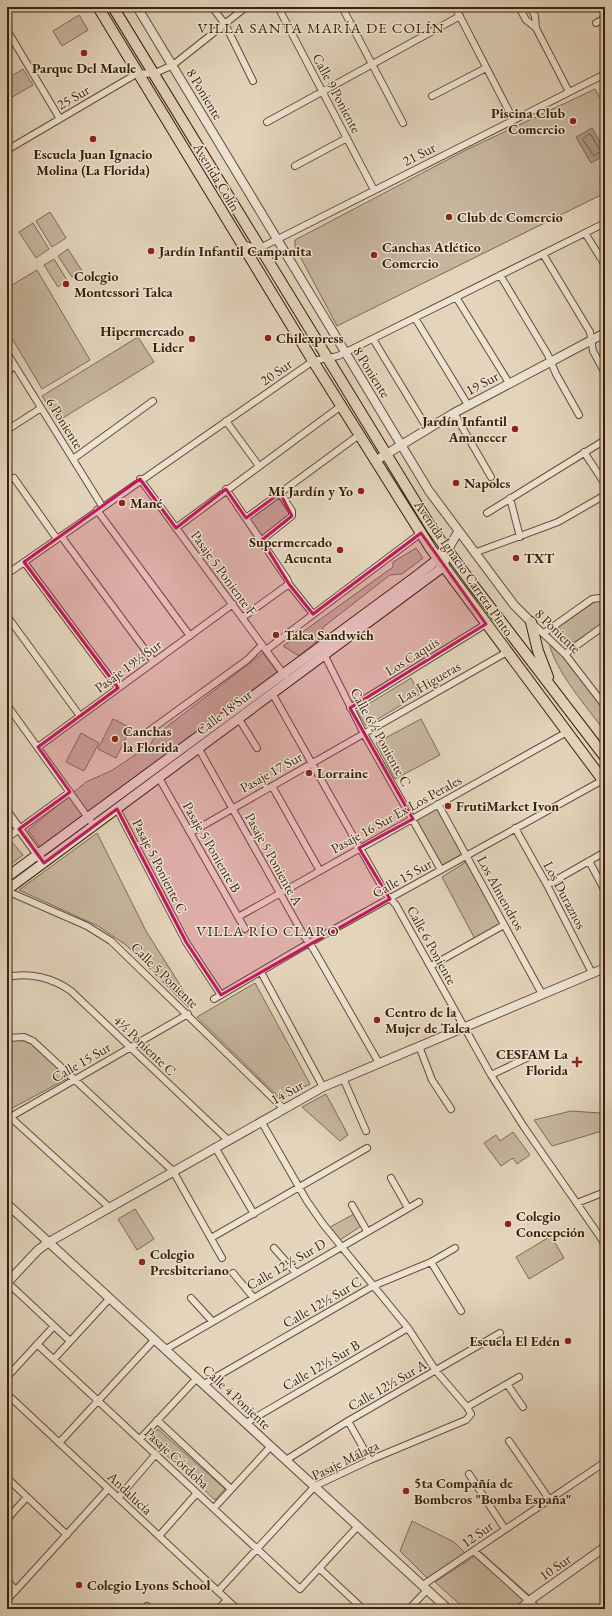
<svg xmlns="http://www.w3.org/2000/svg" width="612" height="1616" font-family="'EB Garamond',serif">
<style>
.green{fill:#c6b59d;stroke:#806a54}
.water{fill:#aa967f;stroke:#7e6651}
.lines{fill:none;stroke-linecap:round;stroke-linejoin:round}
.shore{stroke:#725a45;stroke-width:1}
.minor-casing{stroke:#654c37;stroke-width:8}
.tertiary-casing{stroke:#654c37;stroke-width:10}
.secondary-casing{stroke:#3b1f0b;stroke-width:11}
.primary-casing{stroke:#3b1f0b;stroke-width:12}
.minor{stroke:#ede3d3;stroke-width:6}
.tertiary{stroke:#ede3d3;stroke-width:8}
.secondary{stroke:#ede3d3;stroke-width:9}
.primary{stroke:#e3d4bb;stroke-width:10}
.marked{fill:#c2185b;fill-opacity:0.2;stroke:#c2185b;stroke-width:3;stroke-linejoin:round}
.poi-dot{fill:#8f2418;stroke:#ede3d3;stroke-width:1.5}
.labels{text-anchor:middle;stroke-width:3;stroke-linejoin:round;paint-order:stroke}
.poi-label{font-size:14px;font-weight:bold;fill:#3b1f0b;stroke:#ede3d3;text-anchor:start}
.street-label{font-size:14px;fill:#3b1f0b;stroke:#ede3d3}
.neighbourhood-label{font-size:15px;letter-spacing:1px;fill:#3b1f0b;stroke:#ede3d3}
</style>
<rect width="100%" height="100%" fill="#e3d4bb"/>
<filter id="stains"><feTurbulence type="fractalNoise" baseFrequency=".005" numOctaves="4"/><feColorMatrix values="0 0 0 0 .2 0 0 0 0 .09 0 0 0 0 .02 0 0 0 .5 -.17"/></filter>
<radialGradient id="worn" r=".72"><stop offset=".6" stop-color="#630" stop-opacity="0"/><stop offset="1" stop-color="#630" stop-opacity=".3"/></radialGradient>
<!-- green -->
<path class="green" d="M79,15L88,30L62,46L53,31Z
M23,69L33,85L7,100V79Z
M595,89L605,107V193L337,326L295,247V240L466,150Z
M50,212L66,238L52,247L36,221Z
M33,223L49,249L36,258L19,232Z
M68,249L82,271L72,277L58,256Z
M54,259L67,280L58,287L44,265Z
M37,270L90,360L42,389L7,330V288Z
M138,337L154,362L58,421L42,396Z
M277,499H279L289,513L288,517L263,536L260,535L250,521L252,517Z
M416,548L423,558L402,574L390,575L322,628L326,634L299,656L283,646L393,567V562Z
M601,600L605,603V622L570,645L553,631L596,601Z
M549,642L566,657L605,711V732C588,708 554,670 549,642Z
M263,653L278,673L40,847L28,830L86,782L111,771L150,745L156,735Z
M411,678L420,694L366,726L357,711Z
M113,719L131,728L116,758L98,749Z
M421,719L440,755L395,779L376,743Z
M81,733L99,743L84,771L66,762Z
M437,808L462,854L441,866L415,820Z
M97,833L146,931L192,1004L188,1007L126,945L98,926L19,890Z
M12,842L23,855L7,867V845Z
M466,862L500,924L475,939L442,877Z
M255,983L310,1084L281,1099L197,1017Z
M12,1040L29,1041L70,1077L7,1111V1044Z
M326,1094L348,1135L340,1141L302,1107Z
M605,1110V1134L602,1131L552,1146L534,1120L571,1111L600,1113Z
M513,1132L530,1155L517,1164L513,1158L501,1166L484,1143L496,1135L500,1141Z
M135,1209L154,1239L137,1250L118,1219Z
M354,1214L361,1226L340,1240L330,1227Z
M551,1236L564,1258L529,1279L516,1257Z
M158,1429L225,1489L215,1500L149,1439Z
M412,1521L454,1542L465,1553L427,1578L400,1551Z
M481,1552L529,1595L515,1609H465L435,1582Z"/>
<!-- water -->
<path class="water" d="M592,128L605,150V155L591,163L576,137Z"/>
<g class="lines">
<!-- shore -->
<path class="shore" d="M589,134L591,135L601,151L594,156L583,140Z"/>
<defs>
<path id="minor" d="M212,7L225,24L253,81
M278,7L374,190
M342,7L403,123
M455,7L513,119
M519,7L526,20L536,28
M530,7L535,16L536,28L569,92
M596,23L605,18
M7,30L60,119
M432,96L486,68
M267,122L460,16
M7,150L138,73L153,74L173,65L246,7
M295,166L347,138
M585,233L605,265
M242,244L256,248L264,246L605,74
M543,254L590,332L593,351L605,373
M500,275L548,355L556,374L579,415
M456,297L509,383
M415,318L468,405
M373,339L427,428
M7,353L102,506
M7,371L15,366
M454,413L491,477
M226,421L259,466
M7,430L41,408
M584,452L605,484
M73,459L153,401
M14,478L57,539
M140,479L285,676
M226,489L287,579L289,584L313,614
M510,498L520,537
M97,510L190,636
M487,513L605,440
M246,518L359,435
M176,528L341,406
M61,536L154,662
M262,540L292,516V511L280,493
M474,553L558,522L605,495
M24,562L118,688
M7,574L313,361L338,356L605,223
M7,616L80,716
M242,618L289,584
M532,623L565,654L605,706
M544,633L592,599L600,598L605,600
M266,650L421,533
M565,654L605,625
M325,656L364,734L441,870
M272,693L386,894L396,905L491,1075L524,1127L605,1244
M7,705L94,826
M350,708L486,624
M239,719L257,748
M149,731L247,660L262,645
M38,747L233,604
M199,749L304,936L314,950L379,1063
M159,778L245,929
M272,786L320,871
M438,804L542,994
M117,809L186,942L221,995
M515,828L547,885L592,973
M190,833L507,652
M7,838L70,792
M589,861L605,891
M547,885L605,852
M7,891L87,926L111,941L283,1108
M238,917L567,732
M431,966L504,925
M261,972L323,1087
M7,977C30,972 53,978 71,991L228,1140
M214,999L309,943L603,780
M7,1038L24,1037L33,1041L173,1171L222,1258
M419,1046L432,1080L451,1109
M491,1075L533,1055
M343,1078L366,1131
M8,1115L110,1208
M7,1119L188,1014
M215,1147L254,1214
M391,1178L408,1208
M577,1203L605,1192
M352,1205L367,1231
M211,1238L367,1148
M274,1248L296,1273
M431,1262L461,1311
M233,1273L253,1297
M8,1283L70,1341
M191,1298L212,1321
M37,1344L300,1589L358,1526
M166,1349L419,1202
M54,1359L110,1298
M7,1377L54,1326
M204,1384L373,1286L431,1262L455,1248
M507,1384L523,1407
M7,1394L237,1609
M467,1407L519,1377
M157,1420L231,1489
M348,1421L370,1460
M246,1423L408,1328
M140,1439L197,1378
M509,1441L549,1499
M59,1443L155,1339
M286,1460L348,1421L500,1333
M469,1474L505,1529
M7,1478L67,1535
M118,1498L156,1454
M214,1508L271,1446
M7,1519L27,1497
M159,1536L197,1493
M475,1552L538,1609
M319,1568L363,1609
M7,1581L16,1590
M423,1585L605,1462
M218,1591L315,1486L370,1460L466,1420L471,1414L467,1407L436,1371L408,1328L323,1224L307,1201L261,1121
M7,1600L108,1489
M147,1606L151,1609
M218,1609L227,1600
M409,1609L427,1590"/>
<path id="tertiary" d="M137,7L429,491L514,605L531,622
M375,461L454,413L605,333
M447,551L458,532
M7,812L41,859
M7,1204L448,1609
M7,1283L38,1250L49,1242L323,1087L605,968
M520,1609L529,1601L605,1547"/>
<path id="secondary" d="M7,877L411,580L438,559L441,553
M7,890L443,567L447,551"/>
<path id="primary" d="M98,7L313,361L431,549L605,783
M113,7L432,529L473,585L605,757
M531,622L538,651L548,677"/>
</defs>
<!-- minor casing -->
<use href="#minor" class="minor-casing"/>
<!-- tertiary casing -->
<use href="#tertiary" class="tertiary-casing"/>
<!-- secondary casing -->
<use href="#secondary" class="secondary-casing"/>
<!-- primary casing -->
<use href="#primary" class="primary-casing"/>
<!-- minor -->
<use href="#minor" class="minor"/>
<!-- tertiary -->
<use href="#tertiary" class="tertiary"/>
<!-- secondary -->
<use href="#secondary" class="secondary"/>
<!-- primary -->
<use href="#primary" class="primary"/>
</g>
<!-- marked area -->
<path class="marked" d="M140,479L176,528L226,489L246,518L280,493L292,516L262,540L289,584L313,614L421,533L486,624L350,708L413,819L359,848L390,899L221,995L186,942L117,809L44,863L19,829L70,792L38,747L118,688L24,562Z"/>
<!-- markers -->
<g class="poi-dot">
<circle cx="84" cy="53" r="4"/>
<circle cx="573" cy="121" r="4"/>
<circle cx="93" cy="139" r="4"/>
<circle cx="449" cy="217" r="4"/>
<circle cx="151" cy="251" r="4"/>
<circle cx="374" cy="255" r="4"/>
<circle cx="66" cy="284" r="4"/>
<circle cx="268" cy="338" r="4"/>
<circle cx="192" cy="339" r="4"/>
<circle cx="515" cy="429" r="4"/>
<circle cx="456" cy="483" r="4"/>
<circle cx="361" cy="491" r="4"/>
<circle cx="122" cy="503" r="4"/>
<circle cx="340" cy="550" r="4"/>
<circle cx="516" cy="558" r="4"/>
<circle cx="276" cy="635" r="4"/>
<circle cx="115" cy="739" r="4"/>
<circle cx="309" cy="773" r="4"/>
<circle cx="448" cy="806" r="4"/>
<circle cx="377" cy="1020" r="4"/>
<path d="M575 1056h4v4h4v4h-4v4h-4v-4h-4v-4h4z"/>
<circle cx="508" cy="1224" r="4"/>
<circle cx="142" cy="1262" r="4"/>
<circle cx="568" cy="1341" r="4"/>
<circle cx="406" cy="1491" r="4"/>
<circle cx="79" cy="1585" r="4"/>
</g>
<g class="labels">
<!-- poi labels -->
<g class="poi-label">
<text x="84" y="73" text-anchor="middle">Parque Del Maule</text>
<text x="565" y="118" text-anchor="end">Piscina Club<tspan x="565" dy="16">Comercio</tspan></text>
<text x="93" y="159" text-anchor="middle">Escuela Juan Ignacio<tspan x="93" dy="16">Molina (La Florida)</tspan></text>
<text x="457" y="222">Club de Comercio</text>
<text x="382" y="252">Canchas Atlético<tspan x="382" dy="16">Comercio</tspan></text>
<text x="159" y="256">Jardín Infantil Campanita</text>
<text x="74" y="281">Colegio<tspan x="74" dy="16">Montessori Talca</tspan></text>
<text x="184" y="336" text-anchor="end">Hipermercado<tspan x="184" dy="16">Lider</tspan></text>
<text x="276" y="343">Chilexpress</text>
<text x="507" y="426" text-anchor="end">Jardín Infantil<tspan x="507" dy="16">Amanecer</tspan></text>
<text x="464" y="488">Napoles</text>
<text x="353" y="496" text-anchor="end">Mi Jardín y Yo</text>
<text x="130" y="508">Mané</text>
<text x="332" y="547" text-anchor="end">Supermercado<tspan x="332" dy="16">Acuenta</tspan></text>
<text x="524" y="563">TXT</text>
<text x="284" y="640">Talca Sandwich</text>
<text x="123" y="736">Canchas<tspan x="123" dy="16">la Florida</tspan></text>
<text x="317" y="778">Lorraine</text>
<text x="456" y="811">FrutiMarket Ivon</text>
<text x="385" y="1017">Centro de la<tspan x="385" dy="16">Mujer de Talca</tspan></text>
<text x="568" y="1059" text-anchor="end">CESFAM La<tspan x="568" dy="16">Florida</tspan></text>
<text x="516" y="1221">Colegio<tspan x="516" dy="16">Concepción</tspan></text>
<text x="150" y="1259">Colegio<tspan x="150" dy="16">Presbiteriano</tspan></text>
<text x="560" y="1346" text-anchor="end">Escuela El Edén</text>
<text x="414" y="1488">5ta Compañía de<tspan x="414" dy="16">Bomberos "Bomba España"</tspan></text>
<text x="87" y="1590">Colegio Lyons School</text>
</g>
<!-- street labels -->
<g class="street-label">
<text transform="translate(337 93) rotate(62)" y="5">Calle 9 Poniente</text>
<text transform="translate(205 94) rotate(59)" y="5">8 Poniente</text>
<text transform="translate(73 97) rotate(-30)" y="5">25 Sur</text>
<text transform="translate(419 154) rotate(-27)" y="5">21 Sur</text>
<text transform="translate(217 177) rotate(59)" y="5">Avenida Colín</text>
<text transform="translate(276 372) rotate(-35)" y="5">20 Sur</text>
<text transform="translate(372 372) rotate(58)" y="5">8 Poniente</text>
<text transform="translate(482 383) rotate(-28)" y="5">19 Sur</text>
<text transform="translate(65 423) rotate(58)" y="5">6 Poniente</text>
<text transform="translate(464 568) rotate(55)" y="5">Avenida Ignacio Carrera Pinto</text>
<text transform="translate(224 573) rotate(54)" y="5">Pasaje 5 Poniente F</text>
<text transform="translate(558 631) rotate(44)" y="5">8 Poniente</text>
<text transform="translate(412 656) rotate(-32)" y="5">Los Caquis</text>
<text transform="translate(128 666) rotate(-36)" y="5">Pasaje 19½ Sur</text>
<text transform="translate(429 682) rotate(-30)" y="5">Las Higueras</text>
<text transform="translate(224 712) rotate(-37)" y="5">Calle 18 Sur</text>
<text transform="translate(381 737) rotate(61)" y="5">Calle 6½ Poniente C</text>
<text transform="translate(271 772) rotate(-29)" y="5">Pasaje 17 Sur</text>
<text transform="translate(396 814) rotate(-29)" y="5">Pasaje 16 Sur Ex Los Perales</text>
<text transform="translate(212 847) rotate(60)" y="5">Pasaje 5 Poniente B</text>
<text transform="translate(274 859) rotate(61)" y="5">Pasaje 5 Poniente A</text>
<text transform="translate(160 866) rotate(63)" y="5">Pasaje 5 Poniente C</text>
<text transform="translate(402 878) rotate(-29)" y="5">Calle 15 Sur</text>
<text transform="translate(501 893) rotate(61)" y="5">Los Almendros</text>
<text transform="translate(565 895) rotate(62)" y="5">Los Duraznos</text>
<text transform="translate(432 945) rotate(61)" y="5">Calle 6 Poniente</text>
<text transform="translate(165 975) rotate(44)" y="5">Calle 5 Poniente</text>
<text transform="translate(145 1045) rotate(44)" y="5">4½ Poniente C</text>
<text transform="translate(81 1062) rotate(-30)" y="5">Calle 15 Sur</text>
<text transform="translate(287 1092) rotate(-29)" y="5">14 Sur</text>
<text transform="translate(286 1264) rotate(-30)" y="5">Calle 12½ Sur D</text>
<text transform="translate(322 1302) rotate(-30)" y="5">Calle 12½ Sur C</text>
<text transform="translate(321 1365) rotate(-30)" y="5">Calle 12½ Sur B</text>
<text transform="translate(387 1385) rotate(-30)" y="5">Calle 12½ Sur A</text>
<text transform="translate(237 1397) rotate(43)" y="5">Calle 4 Poniente</text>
<text transform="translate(177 1458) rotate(43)" y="5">Pasaje Córdoba</text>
<text transform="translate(345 1460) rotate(-26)" y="5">Pasaje Málaga</text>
<text transform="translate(130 1493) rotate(43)" y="5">Andalucía</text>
<text transform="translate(477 1534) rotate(-35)" y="5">12 Sur</text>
<text transform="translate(555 1567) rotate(-35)" y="5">10 Sur</text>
</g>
<!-- neighbourhood labels -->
<g class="neighbourhood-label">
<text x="321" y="33">VILLA SANTA MARÍA DE COLÍN</text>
<text x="268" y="936">VILLA RÍO CLARO</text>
</g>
</g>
<!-- margin -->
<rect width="612" height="1616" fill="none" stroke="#e3d4bb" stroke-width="24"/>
<rect x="8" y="8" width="596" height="1600" fill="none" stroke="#3b1f0b" stroke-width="2"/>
<rect x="12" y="12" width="588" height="1592" fill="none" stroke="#3b1f0b"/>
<rect width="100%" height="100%" filter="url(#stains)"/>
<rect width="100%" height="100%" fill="url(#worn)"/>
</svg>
